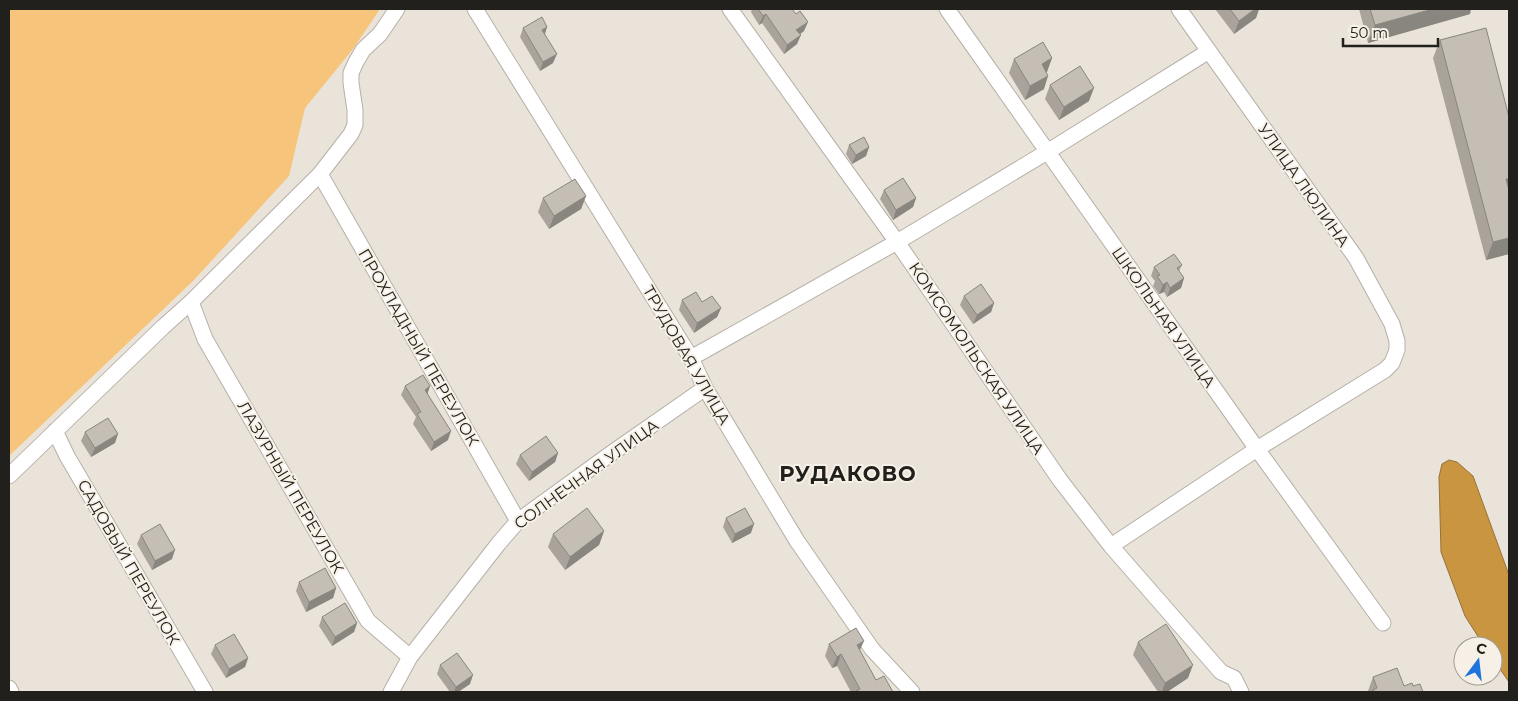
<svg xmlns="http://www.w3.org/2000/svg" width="1518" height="701" font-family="Montserrat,sans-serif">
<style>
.green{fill:#f6c57b}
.water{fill:#c99541;stroke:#977236}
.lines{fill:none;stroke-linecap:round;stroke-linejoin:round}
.minor-casing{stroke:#b6b0a7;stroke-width:17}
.minor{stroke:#fff;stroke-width:15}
.wall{fill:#a9a39c}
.shaded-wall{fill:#89857f}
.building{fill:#c4beb5;stroke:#89857f}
.labels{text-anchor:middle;stroke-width:4;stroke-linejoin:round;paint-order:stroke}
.street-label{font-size:16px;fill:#22201c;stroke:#f7f0e7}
.district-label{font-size:21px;font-weight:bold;letter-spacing:1px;fill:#22201c;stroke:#f7f0e7}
</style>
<rect width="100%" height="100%" fill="#e9e3da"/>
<!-- green -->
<path class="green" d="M9,9H380L353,49L305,108L289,176L194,280L9,456Z"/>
<!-- water -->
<path class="water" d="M1449,460L1457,462L1473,476L1509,575V682L1493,659V646H1484L1465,616L1441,552L1439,477L1442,464Z"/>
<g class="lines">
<defs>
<path id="minor" d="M475,9L691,358L705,388L797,541L872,649L912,692
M730,9L897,242L1060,480L1111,546L1221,672L1234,678L1241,692
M947,9L1257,449L1383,623
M320,174L518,521
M191,302L205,339L368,621L410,657
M691,358L897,242L1047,152L1209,51
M55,431L67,456L205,692
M9,476L163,327L191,302L320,174L351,134L355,125V110L351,83V73L356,62L363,50L380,34L397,9
M1111,546L1257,449L1385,370L1392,363L1397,350V341L1392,324L1356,258L1179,9
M9,688L11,692
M391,692L410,657L499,543L518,521L609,455L705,388"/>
</defs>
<!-- minor casing -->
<use href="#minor" class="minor-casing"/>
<!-- minor -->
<use href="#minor" class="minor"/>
</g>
<!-- wall -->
<path class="wall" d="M752,9H792L804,31L800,34L797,44L784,54L762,23L759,25L751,12Z
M1215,9H1259L1256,18L1234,34Z
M1359,9H1473H1471L1470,14L1368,43Z
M547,27L545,34L553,63L540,71L520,37L523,28Z
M1440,40L1509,254L1486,260L1433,58Z
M1052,58L1046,72L1044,89L1025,100L1009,73L1014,59Z
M1050,85L1089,101L1059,120L1045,99Z
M849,145L869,147L866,156L852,164L846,154Z
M884,190L916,198L913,207L893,220L880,199Z
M586,196L581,209L549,229L538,212L543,198Z
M1182,265L1179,271L1184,278L1181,288L1167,297L1164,292L1159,294L1153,286L1155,281L1151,276L1154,267Z
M964,296L994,303L991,312L973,324L960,305Z
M682,300L702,302L721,308L717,317L694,333L679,310Z
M405,386H430L427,394L448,440L431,451L413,424L416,417L401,395Z
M85,432L115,443L91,457L81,441Z
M558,453L555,462L529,481L516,464L520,455Z
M726,518L751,533L732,543L723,527Z
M604,531L599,545L565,570L548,547L553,534Z
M141,535L172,559L152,570L137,544Z
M299,582L336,588L333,598L306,612L296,591Z
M322,617L357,623L354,632L332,646L319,626Z
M1138,642L1188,678L1167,692H1158L1133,655Z
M829,644L860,651L876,680L893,692H851L837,666L832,668L825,656Z
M215,645L248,658L245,667L226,678L211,654Z
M440,665L470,684L458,692H450L437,674Z
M1373,677L1404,686H1413L1423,692H1369L1368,691Z"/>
<!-- shaded-wall -->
<path class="shaded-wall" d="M1255,9H1259L1256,18L1234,34L1239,21Z
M1433,9H1473H1471L1470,14L1368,43L1375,25Z
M766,14L762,23L759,25L763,16Z
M808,22L804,31L793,39L796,30Z
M547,27L544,36L542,30Z
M801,35L797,44L784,54L787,45Z
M557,54L553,63L540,71L543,62Z
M1052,58L1047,72L1037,78L1042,64Z
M1048,76L1044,89L1025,100L1030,86Z
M1094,88L1089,101L1059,120L1064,107Z
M869,147L866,156L852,164L856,155Z
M1506,179H1509V195Z
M586,196L581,209L549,229L554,216Z
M916,198L913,207L893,220L896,210Z
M1509,238V254L1486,260L1493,242Z
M1184,278L1181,288L1167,297L1170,288Z
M1167,282L1164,292L1159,294L1163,285Z
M994,303L991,312L973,324L977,315Z
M721,308L717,317L694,333L697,323Z
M430,386L427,395L425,390Z
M451,431L448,440L431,451L434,442Z
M118,434L115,443L91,457L95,448Z
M558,453L555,462L529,481L532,472Z
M754,524L751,533L732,543L735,534Z
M604,531L599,545L565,570L570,557Z
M175,550L172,559L152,570L155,561Z
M336,588L333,598L306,612L309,602Z
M357,623L354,632L332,646L335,637Z
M864,641L859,652L857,645Z
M841,654L837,666L832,668L837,657Z
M248,658L245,667L226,678L229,669Z
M1193,665L1188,678L1167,692H1162L1165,683Z
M473,675L470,684L458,692H454L456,687Z"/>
<!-- building -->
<path class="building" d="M758,9H792L796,14L800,11L808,22L796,30L801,35L787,45L766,14L763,16Z
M1230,9H1255L1239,21Z
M1370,9H1433L1375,25Z
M542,17L547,27L542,30L557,54L543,62L523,28Z
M1486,28L1509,117V179H1506L1509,190V238L1493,242L1440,40Z
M1043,42L1052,58L1042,64L1048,76L1030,86L1014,59Z
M1080,66L1094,88L1064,107L1050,85Z
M864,137L869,147L856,155L849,145Z
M903,178L916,198L896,210L884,190Z
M575,179L586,196L554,216L543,198Z
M1174,254L1182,265L1177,268L1184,278L1170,288L1167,282L1163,285L1157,276L1160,275L1154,267Z
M981,284L994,303L977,315L964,296Z
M696,292L702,302L712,296L721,308L697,323L682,300Z
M423,375L430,386L425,390L451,431L434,442L417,414L421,412L405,386Z
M108,418L118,434L95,448L85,432Z
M546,436L558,453L532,472L520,455Z
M587,508L604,531L570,557L553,534Z
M745,508L754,524L735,534L726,518Z
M160,524L175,550L155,561L141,535Z
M325,568L336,588L309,602L299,582Z
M345,603L357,623L335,637L322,617Z
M1166,624L1193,665L1165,683L1138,642Z
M856,628L864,641L857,645L876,680L884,676L893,692H857L856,691L860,689L841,654L837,657L829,644Z
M234,634L248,658L229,669L215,645Z
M457,653L473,675L456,687L440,665Z
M1397,668L1404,686L1412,683L1413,686L1420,684L1423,692H1374L1373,690L1377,688L1373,677Z"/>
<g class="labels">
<!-- street labels -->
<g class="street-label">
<text transform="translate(1304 185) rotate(55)" y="6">УЛИЦА ЛЮЛИНА</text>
<text transform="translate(1164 317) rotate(55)" y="6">ШКОЛЬНАЯ УЛИЦА</text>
<text transform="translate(419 347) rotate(60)" y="6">ПРОХЛАДНЫЙ ПЕРЕУЛОК</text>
<text transform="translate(687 355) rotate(60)" y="6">ТРУДОВАЯ УЛИЦА</text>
<text transform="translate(977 358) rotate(56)" y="6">КОМСОМОЛЬСКАЯ УЛИЦА</text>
<text transform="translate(586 474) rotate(-36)" y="6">СОЛНЕЧНАЯ УЛИЦА</text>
<text transform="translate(291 487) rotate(60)" y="6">ЛАЗУРНЫЙ ПЕРЕУЛОК</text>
<text transform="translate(129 562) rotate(60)" y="6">САДОВЫЙ ПЕРЕУЛОК</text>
</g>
<!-- district labels -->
<g class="district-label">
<text x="848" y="481">РУДАКОВО</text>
</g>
</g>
<!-- border -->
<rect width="1518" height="701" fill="none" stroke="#22201c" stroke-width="20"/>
<!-- north arrow -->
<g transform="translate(1478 661) rotate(15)"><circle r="24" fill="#f7f0e7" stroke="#a29d96"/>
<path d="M0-4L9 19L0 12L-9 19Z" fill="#1e73dd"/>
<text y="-8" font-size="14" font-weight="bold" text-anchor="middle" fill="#22201c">С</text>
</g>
<!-- scale -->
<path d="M1343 38v8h95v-8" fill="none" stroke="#22201c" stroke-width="2.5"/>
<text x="1350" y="38" font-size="15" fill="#22201c" stroke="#f7f0e7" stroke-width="4" paint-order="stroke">50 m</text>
</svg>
